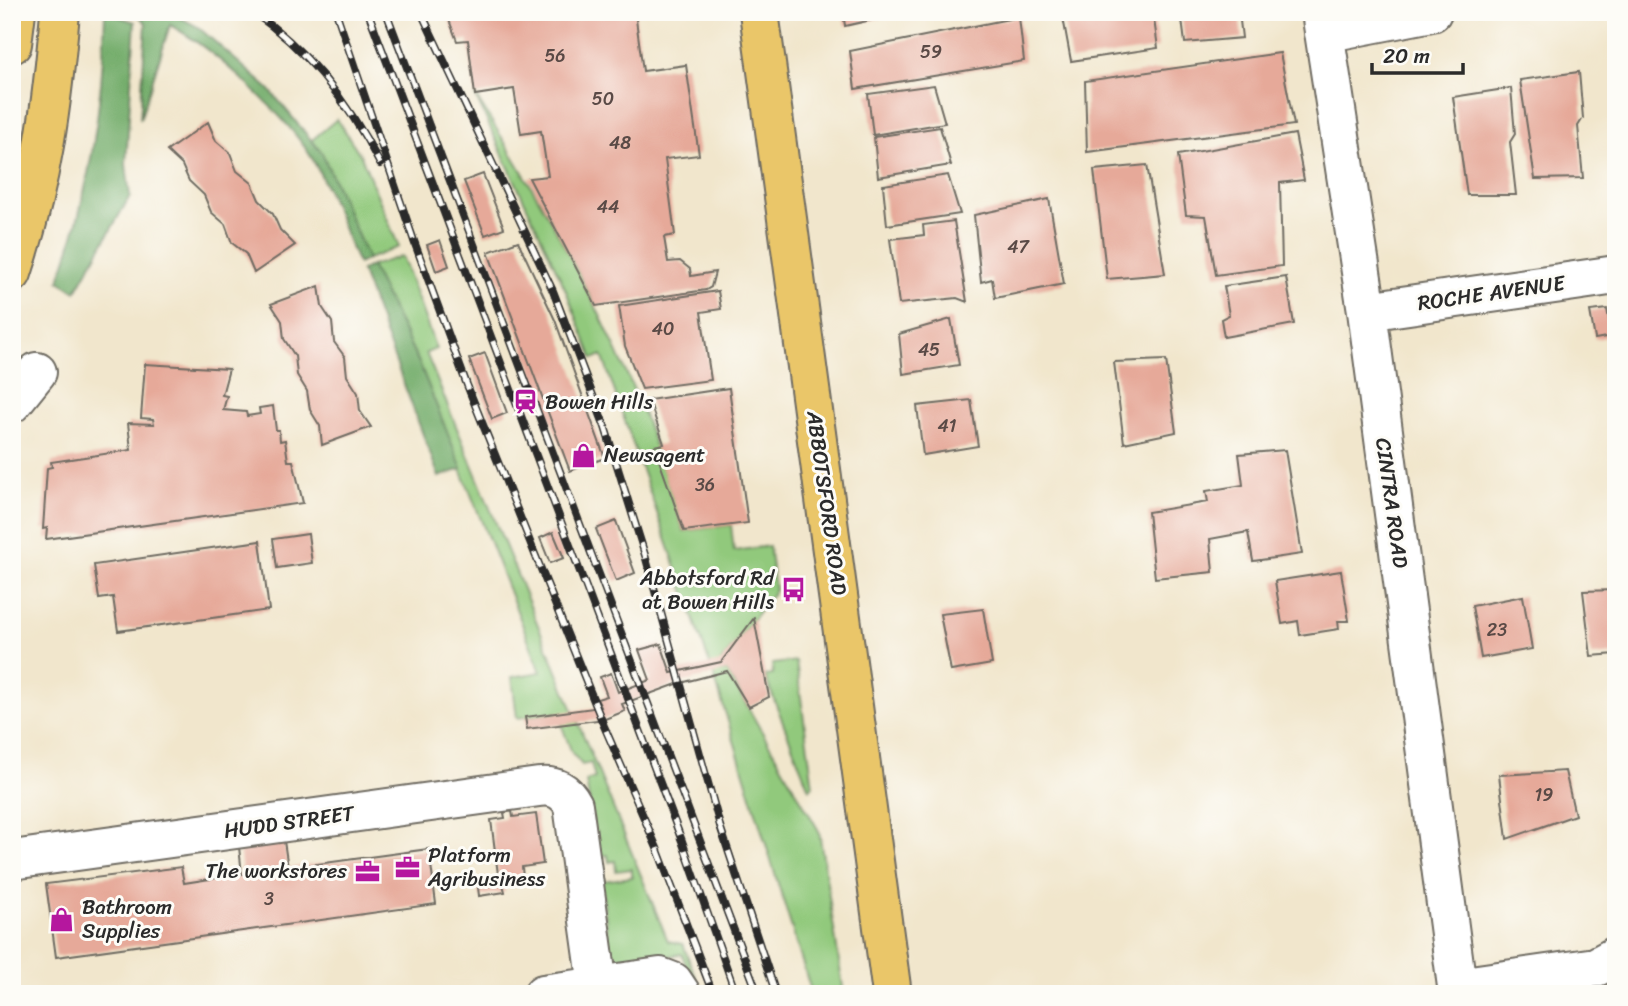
<svg xmlns="http://www.w3.org/2000/svg" width="1628" height="1006" font-family="Sriracha,sans-serif">
<style>
.green{fill:#91c97c;stroke:#5e7a54;stroke-width:2}
.forest{fill:#74ad6c;stroke:#506c4c;stroke-width:2}
.building{fill:#e6a999}
.lines{fill:none;stroke-linecap:round;stroke-linejoin:round}
.minor-casing{stroke:#706c63;stroke-width:42}
.highway-casing{stroke:#706c63;stroke-width:42}
.minor{stroke:#fff;stroke-width:38}
.highway{stroke:#eac669;stroke-width:38}
.rail-casing{stroke:#2b2b2b;stroke-width:8}
.rail{stroke:#fdfcf7;stroke-width:5;stroke-dasharray:16;stroke-linecap:butt}
.labels{text-anchor:middle;stroke-width:6;stroke-linejoin:round;paint-order:stroke}
.number-label{font-size:18px;fill:#5a4a46}
.street-label{font-size:21px;fill:#2b2b2b;stroke:#fdfcf7}
.poi-label{font-size:21px;fill:#2b2b2b;stroke:#fdfcf7;text-anchor:start}
</style>
<rect width="100%" height="100%" fill="#fdfcf7"/>
<filter id="ink" filterUnits="userSpaceOnUse"><feTurbulence type="fractalNoise" baseFrequency=".0143" numOctaves="2"/><feDisplacementMap in="SourceGraphic" scale="14" xChannelSelector="R" yChannelSelector="G"/><feConvolveMatrix kernelMatrix="1 2 1 2 8 2 1 2 1" color-interpolation-filters="sRGB"/></filter>
<filter id="wash" filterUnits="userSpaceOnUse"><feTurbulence type="fractalNoise" baseFrequency=".00686" numOctaves="4" result="noise"/><feDisplacementMap in="SourceGraphic" scale="28" xChannelSelector="R" yChannelSelector="G"/><feGaussianBlur stdDeviation="1.57" result="paint"/><feColorMatrix in="noise" values="0 0 0 0 0 0 0 0 0 0 0 0 0 0 0 0 0 1.4 0 .05"/><feComposite in="paint" operator="in"/></filter>
<g filter="url(#wash)">
<rect width="100%" height="100%" fill="#f1e6cc"/>
<!-- green -->
<path class="green" d="M475,95C536,189 590,287 634,390C653,436 668,484 684,531L731,525L734,551L769,546L775,590L721,662L722,672L727,671L819,831L844,994H812L715,679L611,381L602,355L593,359L564,286Z
M337,119L361,156L399,247L368,259L322,153L312,140Z
M402,256L436,349L426,353L668,941L683,944L702,994H695L682,954L628,963L610,952L601,881L632,877V869L616,871L615,861L609,862L608,855L598,856L586,781L595,778L591,763L582,765L572,753L557,713L517,718L512,677L541,672L420,365L371,266Z
M796,661L813,786L809,789L765,676L773,675L772,664Z"/>
<!-- forest -->
<path class="forest" d="M105,12L135,22L126,164L130,196L76,291L59,281C90,193 103,106 105,12Z
M136,13H172L198,27L269,89L322,153L368,259L358,264C343,230 331,193 313,160C288,117 214,49 170,25L140,120L146,23Z
M371,266L420,365L462,469L439,477L361,270Z"/>
<g id="blocks">
<!-- building -->
<path class="building" d="M446,12H635L643,71L686,65L699,155L665,159L675,235L664,237L668,262L680,261L690,269L691,276L715,272L711,287L706,290L596,306L529,178L548,176L541,131L521,134L514,89L475,95L468,40L457,41Z
M843,12H903V13L845,26Z
M1062,12H1153L1158,48L1071,61Z
M1181,12H1239L1242,38L1185,43Z
M1019,17L1024,61L855,89L850,51Z
M1280,53L1294,125L1087,152L1085,81Z
M1579,72L1583,118L1578,126L1583,178L1535,179L1520,80Z
M934,85L945,123L873,135L868,94Z
M1511,88L1515,134L1510,142L1516,195H1467L1453,97Z
M208,122L216,141L230,153L237,171L252,183L259,200L273,214L280,230L295,245L254,273L246,254L232,243L225,224L211,212L204,195L189,181L182,165L167,151Z
M940,127L951,165L878,177L874,137Z
M1295,134L1304,180L1280,183L1282,266L1216,275L1206,216L1186,215L1178,155Z
M1147,165L1165,274L1107,279L1094,170Z
M483,174L504,228L485,235L464,181Z
M948,175L960,214L887,225L883,185Z
M1049,199L1064,284L995,298L992,279L981,282L974,215Z
M954,221L967,302L957,298L899,304L890,239L924,235L923,225Z
M440,240L449,266L436,271L427,245Z
M518,241L555,320L605,458L570,471L488,252Z
M1286,277L1294,324L1224,337L1221,319L1229,315L1224,286Z
M319,286L322,307L332,322L334,342L345,357L347,376L358,393L360,411L371,427L322,445L320,426L310,410L307,391L297,375L295,356L284,339L282,321L271,304Z
M718,291L721,309L701,312L711,380L642,389L625,346L619,306Z
M1607,309L1612,336L1595,339L1590,311Z
M951,319L959,365L903,374L899,334Z
M485,353L507,413L492,419L469,359Z
M1166,360L1176,432L1124,443L1114,362Z
M145,364L229,369L222,395L227,396L223,410L246,412L247,416L260,414L259,408L273,406L276,430H279L280,441L285,440L288,461H293L303,503L46,539L47,528L43,529L47,468L52,467L51,462L131,450L128,423L154,424L153,419L141,418Z
M729,388L748,523L684,531L654,446L664,444L649,400Z
M971,400L978,446L923,455L917,406Z
M1285,450L1302,554L1253,561L1248,532L1210,539L1213,572L1155,578L1148,512L1208,502L1206,491L1243,485L1239,454Z
M616,521L635,573L616,581L596,529Z
M553,532L564,558L550,563L540,538Z
M308,534L312,563L277,568L273,539Z
M260,541L269,610L118,631L113,597L99,599L94,565Z
M1341,571L1349,621H1338L1339,629L1300,635L1298,621L1282,624L1275,581Z
M1616,590V654L1591,656L1583,591Z
M1523,596L1532,649L1481,658L1472,606Z
M983,609L992,664L951,671L940,614Z
M754,618L769,697L749,707L727,671L677,684L622,704L625,711L605,719L527,729L525,717L601,707L597,699L607,696L600,677L611,673L618,692L650,680L639,650L661,644L671,673L721,662Z
M1565,771L1575,815L1507,839L1499,775Z
M512,811L513,817L536,814L543,864L522,867L523,878L499,882L491,820L505,818L504,813Z
M284,841L288,868L429,849L436,904L56,957L46,884L181,867L184,883L242,874L239,847Z
M503,884L505,892L479,896L478,887Z"/>
</g>
</g>
<g filter="url(#ink)">
<use href="#blocks" fill-opacity="0" stroke="#706c63" stroke-width="2"/>
<g class="lines">
<defs>
<path id="minor" d="M1321,12L1367,311L1458,994
M1324,33L1432,12
M1367,311L1616,275
M12,403L37,372
M12,860L539,787C555,785 566,791 573,805L598,986
M1457,987L1596,967L1616,956
M543,994L660,977L673,982L681,994"/>
<path id="highway" d="M759,12L892,994
M12,44L16,12
M12,273C42,182 52,107 60,12"/>
</defs>
<!-- minor casing -->
<use href="#minor" class="minor-casing"/>
<!-- highway casing -->
<use href="#highway" class="highway-casing"/>
<!-- minor -->
<use href="#minor" class="minor"/>
<!-- highway -->
<use href="#highway" class="highway"/>
<defs>
<path id="rail" d="M253,12C308,50 350,105 380,164
M336,12L414,241L467,385L604,726L657,848L713,994
M368,12L682,841L736,994
M386,12L758,994
M421,12L553,291L605,427L645,555L720,826L776,994"/>
</defs>
<!-- rail casing -->
<use href="#rail" class="rail-casing"/>
<!-- rail -->
<use href="#rail" class="rail"/>
</g>
</g>
<!-- icons -->
<defs>
<symbol id="station-bare" viewBox="-9 -9 18 18"><path d="M-3-6H3Q5-6 5-4V2Q5 4 3 4L4.5 6H3L1.5 4h-3L-3 6H-4.5L-3 4Q-5 4-5 2V-4Q-5-6-3-6ZM-3.5-4v3h7v-3ZM-3.5 1v1.5H-2V1ZM2 1v1.5H3.5V1Z" fill="#b5179e" stroke="#fdfcf7" stroke-width="2.5" paint-order="stroke"/></symbol>
<symbol id="shop-bare" viewBox="-9 -9 18 18"><path d="M-5-2.5h2.3a2.7 3.5 0 0 1 5.4 0H5L5.5 6h-11ZM-1.5-2.5h3a1.5 2.3 0 0 0-3 0Z" fill="#b5179e" stroke="#fdfcf7" stroke-width="2.5" paint-order="stroke"/></symbol>
<symbol id="bus-bare" viewBox="-9 -9 18 18"><path d="M-5-6H5V4H4V6H2V4H-2V6H-4V4H-5ZM-3.5-4V0h7V-4ZM-3.5 1.2v1.5H-2V1.2ZM2 1.2v1.5H3.5V1.2Z" fill="#b5179e" stroke="#fdfcf7" stroke-width="2.5" paint-order="stroke"/></symbol>
<symbol id="office-bare" viewBox="-9 -9 18 18"><path d="M-6-3h4V-5.5h4V-3h4V5H-6ZM-1-4.5V-3h2v-1.5ZM-6 0V1H6V0Z" fill="#b5179e" stroke="#fdfcf7" stroke-width="2.5" paint-order="stroke"/></symbol>
</defs>
<g fill-rule="evenodd">
<use href="#station-bare" x="508" y="384" width="35" height="35"/>
<use href="#shop-bare" x="566" y="438" width="35" height="35"/>
<use href="#bus-bare" x="776" y="572" width="35" height="35"/>
<use href="#office-bare" x="390" y="850" width="35" height="35"/>
<use href="#office-bare" x="350" y="854" width="35" height="35"/>
<use href="#shop-bare" x="44" y="902" width="35" height="35"/>
</g>
<g class="labels">
<!-- number labels -->
<g class="number-label">
<text x="931" y="58">59</text>
<text x="555" y="62">56</text>
<text x="603" y="105">50</text>
<text x="620" y="149">48</text>
<text x="608" y="213">44</text>
<text x="1018" y="253">47</text>
<text x="663" y="335">40</text>
<text x="929" y="356">45</text>
<text x="947" y="432">41</text>
<text x="705" y="491">36</text>
<text x="1497" y="636">23</text>
<text x="1544" y="801">19</text>
<text x="269" y="905">3</text>
</g>
<!-- street labels -->
<g class="street-label">
<text transform="translate(1491 293) rotate(-8)" y="7">ROCHE AVENUE</text>
<text transform="translate(827 503) rotate(82)" y="7">ABBOTSFORD ROAD</text>
<text transform="translate(1392 503) rotate(82)" y="7">CINTRA ROAD</text>
<text transform="translate(289 822) rotate(-8)" y="7">HUDD STREET</text>
</g>
<!-- poi labels -->
<g class="poi-label">
<text x="545" y="409">Bowen Hills</text>
<text x="604" y="462">Newsagent</text>
<text x="774" y="585" text-anchor="end">Abbotsford Rd<tspan x="774" dy="24">at Bowen Hills</tspan></text>
<text x="428" y="862">Platform<tspan x="428" dy="24">Agribusiness</tspan></text>
<text x="347" y="878" text-anchor="end">The workstores</text>
<text x="82" y="914">Bathroom<tspan x="82" dy="24">Supplies</tspan></text>
</g>
</g>
<!-- margin -->
<rect width="1628" height="1006" fill="none" stroke="#fdfcf7" stroke-width="42"/>
<!-- scale -->
<path d="M1372 63v10h91v-10" fill="none" stroke="#2b2b2b" stroke-width="3.5"/>
<text x="1383" y="63" font-size="21" fill="#2b2b2b" stroke="#fdfcf7" stroke-width="5" paint-order="stroke">20 m</text>
</svg>
